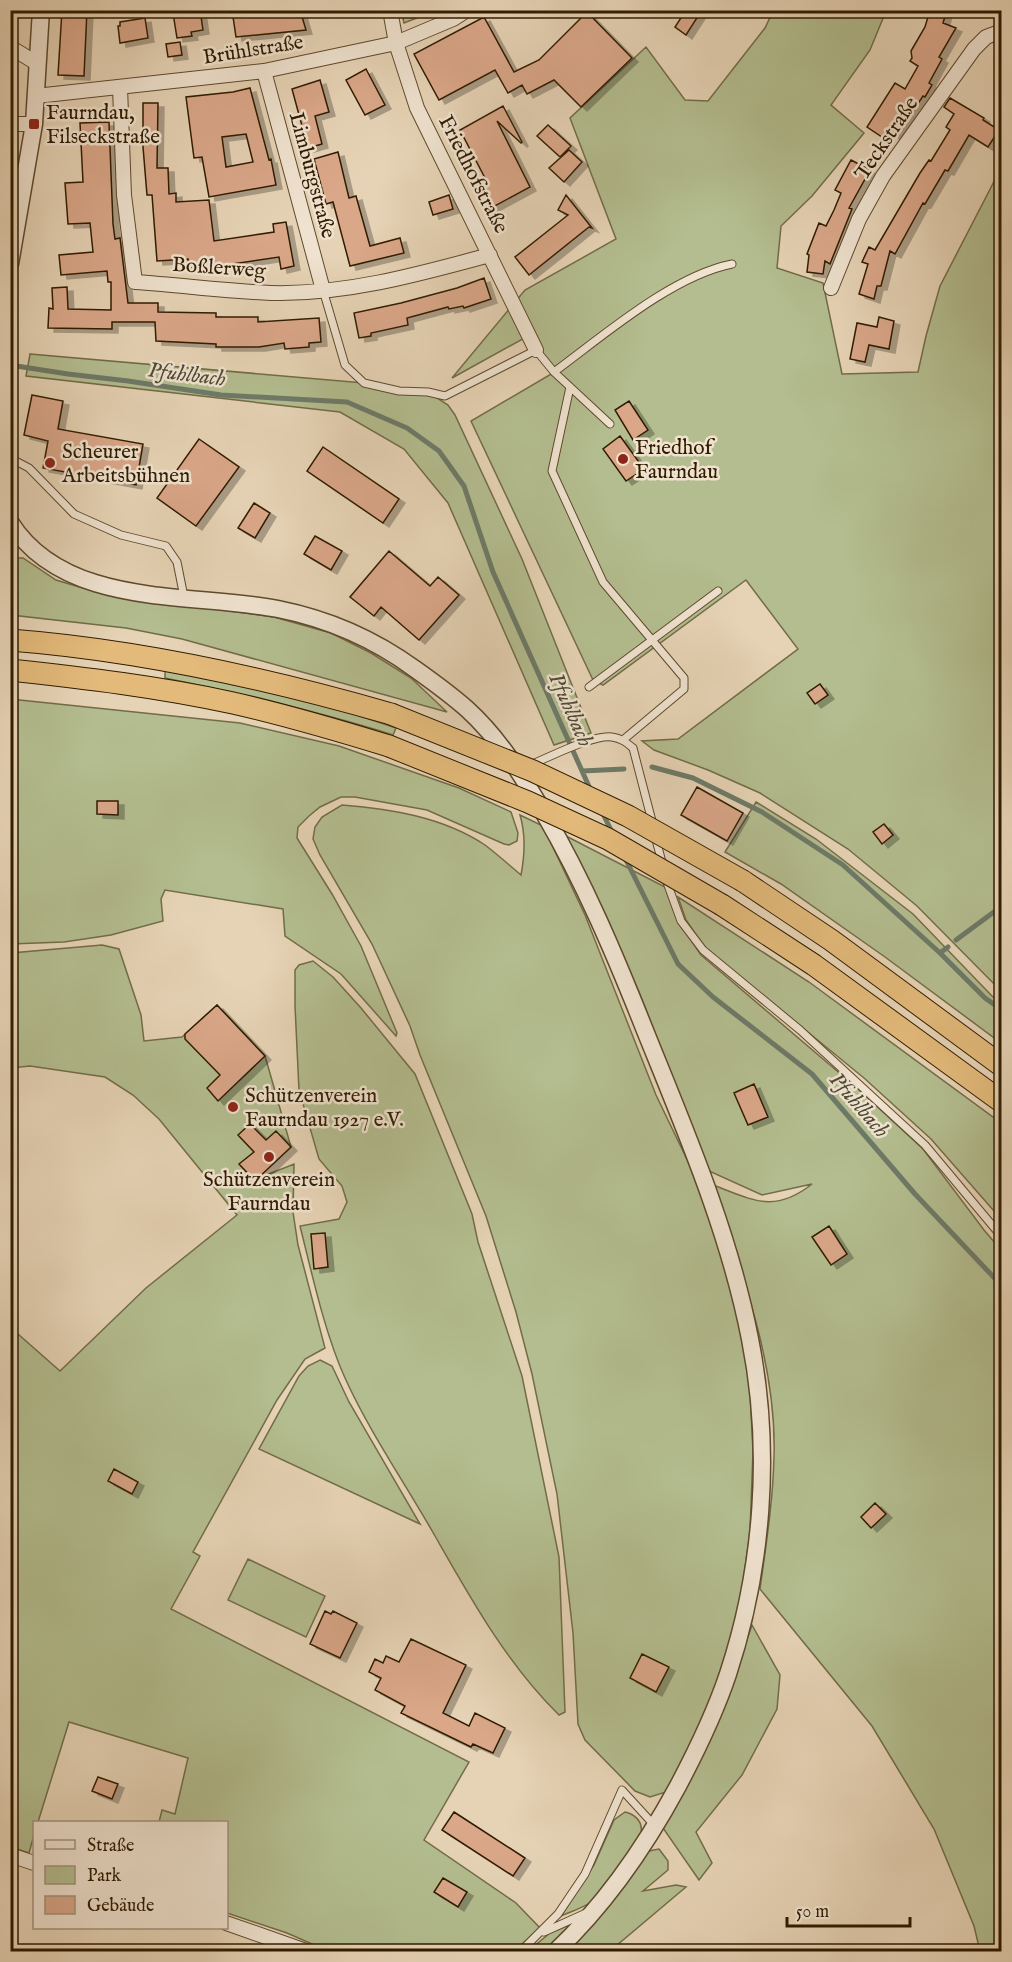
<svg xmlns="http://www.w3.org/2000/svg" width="1012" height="1962" font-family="'IM FELL English',serif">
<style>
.green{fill:#b3bd8f;stroke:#726c48;stroke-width:1.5}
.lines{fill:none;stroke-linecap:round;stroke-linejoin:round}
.stream{stroke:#6d7a68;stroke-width:5}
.building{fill:#daa789;stroke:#301c00;stroke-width:1.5;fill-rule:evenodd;filter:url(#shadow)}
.service-casing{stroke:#5e4a2d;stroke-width:9}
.minor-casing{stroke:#5e4a2d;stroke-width:16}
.tertiary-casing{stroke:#5e4a2d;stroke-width:19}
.trunk-casing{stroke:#301c00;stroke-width:23}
.service{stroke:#efe2cf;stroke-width:7}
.minor{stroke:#efe2cf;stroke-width:14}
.tertiary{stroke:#efe2cf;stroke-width:16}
.trunk{stroke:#e3ba7a;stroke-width:21}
.trunk-bridge-casing{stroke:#301c00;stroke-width:23;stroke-linecap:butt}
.trunk-bridge{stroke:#e3ba7a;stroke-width:21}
.poi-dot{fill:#8f2418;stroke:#efe2cf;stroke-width:2}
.labels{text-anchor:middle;stroke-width:5;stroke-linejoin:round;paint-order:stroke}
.street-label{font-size:21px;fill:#301c00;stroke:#efe2cf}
.poi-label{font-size:21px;fill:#301c00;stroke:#efe2cf;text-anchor:start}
.water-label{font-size:22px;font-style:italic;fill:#4f4b34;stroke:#efe2cf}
</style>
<defs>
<filter id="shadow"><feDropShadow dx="6" dy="4" stdDeviation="0" flood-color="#0004"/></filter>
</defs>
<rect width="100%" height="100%" fill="#e6d3b5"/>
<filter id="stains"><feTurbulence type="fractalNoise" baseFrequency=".00333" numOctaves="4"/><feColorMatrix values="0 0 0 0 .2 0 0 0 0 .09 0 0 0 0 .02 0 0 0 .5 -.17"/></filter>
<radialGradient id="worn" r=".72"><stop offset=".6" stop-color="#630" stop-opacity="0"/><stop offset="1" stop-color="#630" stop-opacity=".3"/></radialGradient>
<!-- green -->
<path class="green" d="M401,10H435V11L404,23Z
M773,11H886L870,50L831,105L864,133L812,196L781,226L777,268L823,283L842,374L918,372L926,336L940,286L1001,168V991L917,906L848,849L760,793L708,770L654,750L642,741L678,739L798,649L746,580L603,685L593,680L471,421L553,373L528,336L452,378L525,290L616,239L570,118L646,47L685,100L708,101L765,28Z
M30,354L364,383L428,392L448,405L455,415L522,559L591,733L554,745L448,503L404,449L340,412L26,376Z
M11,558H23L56,580L86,589L132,598L274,617L331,633L371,653L411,678L447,712L182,639L126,628L11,615Z
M165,668L339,709L396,728L393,735C318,711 242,694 165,678Z
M10,699L240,723L339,746L459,788L511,812L518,833L517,841L509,845L504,844L427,810L355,797H341L320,807L309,816L298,827L297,838L332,894L361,946L397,1033L396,1036L341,974L285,936L283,909L165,890L161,899L163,921L111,935L64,942L11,944Z
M756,802L816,839L913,914L992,996L1001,1003V1043L885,957L781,884L725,852Z
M342,805C391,809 443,817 485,845C497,854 509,865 521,875C525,854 526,835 520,815L543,826L585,915L656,1095L694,1174L725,1267L743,1339L750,1392L753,1451L750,1532L740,1604L718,1680L694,1737L666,1792L650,1797L635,1791L585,1740L578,1724L573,1633L557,1494L532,1374L516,1312L486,1216L420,1055L410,1026L372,944L320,855L313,839L315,827L322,817Z
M566,836L665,887L677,920L701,955L857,1088L923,1149L984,1230L1001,1250V1951H980L974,1926L934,1829L872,1726L760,1589C766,1545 773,1501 774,1457C777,1363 741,1273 713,1185C753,1200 774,1214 812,1184L762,1195L709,1171L639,992Z
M678,897L809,982L1001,1123V1219L931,1139L864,1078L706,949L686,920Z
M102,945L119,949L141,1015L144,1041L182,1037L217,1005L265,1056L291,1147L256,1179L294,1164L293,1212L298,1245L325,1348L305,1359L277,1400L193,1552L200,1556L171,1609L469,1762L424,1840L516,1903L540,1928L514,1951H328L287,1933L227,1913L226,1822H159L162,1810L175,1814L188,1758L69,1722L38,1822H34V1835L29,1853L11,1847L10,1325L18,1334L60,1371L146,1288L237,1215L159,1119L133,1095L105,1077L30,1066L11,1068V953Z
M313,961L333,977L361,1008L415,1074L472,1214L478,1242L522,1376L559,1557L565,1712L559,1715C507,1664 471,1599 435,1536C405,1483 370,1433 345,1378C325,1334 312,1274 300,1226L339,1219L347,1202L342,1186L319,1159L299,1090L295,1006V970L299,965Z
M320,1360L332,1366L349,1402L420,1524L259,1449L299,1376L308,1366Z
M248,1559L325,1596L306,1637L228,1600Z
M752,1625L780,1675L777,1709L742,1775L696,1832L712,1863L699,1880L663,1828L730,1689Z
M625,1812C634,1814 643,1821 641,1832C639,1841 599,1896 591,1902C583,1908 570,1912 561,1916L594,1865L614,1820Z
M659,1849L668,1861V1870L643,1891L676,1885L686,1887L610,1951L564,1952L649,1851Z
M574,1923L544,1951L527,1952L550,1933Z"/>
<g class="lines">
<!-- stream -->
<path class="stream" d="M10,365L68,374L128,381L221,395L347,402L407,428L439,451L464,486L493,572L591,791
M652,767L693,778L762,812L843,865L940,953L985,998L1002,1010
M582,771L624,769
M601,810L613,834
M624,856L678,964L713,997L812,1074L915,1194L1002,1286
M956,940L1002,906
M940,953L948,947"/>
</g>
<!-- building -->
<path class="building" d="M62,10H87L84,76L58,75Z
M188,10H200L203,30L191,32L192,36L177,38L173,13Z
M232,10H300L306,30L236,37Z
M686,10H702L686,35L675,27Z
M930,10H947L943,23L956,28L939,57L942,59L929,83L932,85L925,97L923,96L896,137L886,130L882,137L867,127L895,83L905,89L918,66L910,61L912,58L911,51L925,27Z
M587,12L632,58L581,107L554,80L527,94L522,85L508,93L495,70L439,100L414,54L484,17L514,72L539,60Z
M145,18L148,38L120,43L118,26H120V22Z
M180,42L182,55L168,57L166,44Z
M366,69L385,105L365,115L346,80Z
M320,80L329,112L315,116L322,144L308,148L292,89Z
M250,88L269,160L271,159L276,185L209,197L202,157L194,158L186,97L233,92ZM246,134L253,162L226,167L222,137Z
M950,98L984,118L983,120L999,130L988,147L969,135L948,171L945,170L925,204L923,203L895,254L890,251L881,286H877L874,299L859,294L868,264L862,262L869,247L875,250L920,173L929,160L931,161L950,130L946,127L954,114L944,107Z
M143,103H158L157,168H168L169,194L176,193V202L209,200L214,241L274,232L273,224L286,222L294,266L281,269L279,257L212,267V265L190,268L188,259L157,261L152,195H147L143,147Z
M503,106L522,142L521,143L497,121L530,187L491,208L479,184L486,180L460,130Z
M109,122L113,224L115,239L120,238L128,303H158V312L216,313V317H258V322L319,318L321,342L309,343V347L285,349L284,343L259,347H216V344L156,341L155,322H112V329L48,328L49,308L53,309L52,288L67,287L68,309L111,310V282H108L107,271L61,275L59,255L93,252L90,223L68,224L65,183L83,182L80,123Z
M548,125L571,146L560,157L537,136Z
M569,150L582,162L564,182L549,168Z
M338,152L349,198L356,196L370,246L400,238L404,253L350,266L333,202L326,204L314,159Z
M851,160L870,170L849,208L852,209L830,264L825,261L823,274L807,272L809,255L807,254L819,223L826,226L834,210L841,193L835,190Z
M449,195L453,209L433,215L429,202Z
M566,195L592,228L589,227L529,275L515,257L568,215L558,210Z
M484,278L491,299L464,308L463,306L449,309L448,307L407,318L408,325L371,333V336L359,338L354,313L401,303L457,288Z
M879,317L894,321L889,349L869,345L865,362L850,359L857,323L877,327Z
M32,395L63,401L58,429L143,444L136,485L43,468L48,441L24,435Z
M629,401L648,430L633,440L615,410Z
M620,436L644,469L626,481L603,449Z
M199,439L239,467L196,526L157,498Z
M323,447L399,499L383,523L307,471Z
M254,503L270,513L255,538L238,528Z
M315,536L342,551L331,570L304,554Z
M389,551L430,586L438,577L459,595L419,640L381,607L374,616L350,597Z
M820,684L828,695L815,704L807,693Z
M697,787L743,813L727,841L681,815Z
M97,801H118V815L97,814Z
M884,824L893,835L882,844L873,832Z
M217,1005L265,1056L218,1101L207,1088L220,1075L185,1039V1034Z
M754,1084L768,1117L748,1125L734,1093Z
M250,1124L266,1140L276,1131L291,1147L255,1181L239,1164L254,1152L238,1135Z
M829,1226L847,1254L831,1265L812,1237Z
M325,1233L328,1267L314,1269L311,1234Z
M114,1469L138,1482L132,1494L108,1481Z
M875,1503L886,1514L871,1528L861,1517Z
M325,1611L331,1614L333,1611L357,1623L340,1658L310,1644Z
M411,1639L466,1665L443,1713L469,1726L475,1713L505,1728L493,1753L473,1744L471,1747L401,1713L405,1706L375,1690L381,1678L369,1672L375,1659L383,1663L386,1656L399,1662Z
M642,1654L669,1667L656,1692L630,1678Z
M98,1777L118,1784L112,1799L92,1791Z
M454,1812L525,1858L513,1876L442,1830Z
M443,1878L467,1892L458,1907L434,1892Z"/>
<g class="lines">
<defs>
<path id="service" d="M323,290L345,365L364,383L399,391L428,392L445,396L536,350L554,372L610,424
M554,372C603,336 672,276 732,264
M570,387L552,471L603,582L684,678V689L623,740
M10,458L29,468L74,514L121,535L166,546L177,562L184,597
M589,687L718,591
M532,764C550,757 594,734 612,737C621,738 627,743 633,748L653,825
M655,836L663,866
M665,877L681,921L703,950L800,1030L925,1145L1002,1237
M544,1932L586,1913
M520,1952L558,1914L585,1874L622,1790L654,1825"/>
<path id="minor" d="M390,10L396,43L417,108L536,350
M10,47L38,64
M264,71L323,290
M120,87L124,195L135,282C180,285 226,291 271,293C345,295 420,274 490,255
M36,96L264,71L396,43L453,19L467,10
M10,124H34
M831,288L859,219L883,176L974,49L986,37L1002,31
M10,1855L34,1863
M226,1923L309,1952"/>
<path id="tertiary" d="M10,264L34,124L41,10
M10,522C65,609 190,592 278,609C328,619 374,639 415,669C432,681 451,695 467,709C500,739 523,777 545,815C584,882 615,955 644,1028C685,1130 729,1231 750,1339C772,1449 763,1568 728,1674C715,1713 697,1750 678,1786C645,1847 606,1904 555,1952"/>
<path id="trunk" d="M10,640C140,650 266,678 391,714
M10,670C85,678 160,687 233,703C286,715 337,730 389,746
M743,881L831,940L1002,1066
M722,905L814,965L1002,1102"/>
</defs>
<!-- service casing -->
<use href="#service" class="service-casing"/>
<!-- minor casing -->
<use href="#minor" class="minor-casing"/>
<!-- tertiary casing -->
<use href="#tertiary" class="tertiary-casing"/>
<!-- trunk casing -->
<use href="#trunk" class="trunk-casing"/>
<!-- service -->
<use href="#service" class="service"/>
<!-- minor -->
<use href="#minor" class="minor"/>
<!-- tertiary -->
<use href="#tertiary" class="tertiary"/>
<!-- trunk -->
<use href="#trunk" class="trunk"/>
<defs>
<path id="trunk-bridge" d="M391,714L533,771L628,816L743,881
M389,746L528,802L608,839L722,905"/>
</defs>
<!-- trunk-bridge casing -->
<use href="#trunk-bridge" class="trunk-bridge-casing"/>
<!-- trunk-bridge -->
<use href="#trunk-bridge" class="trunk-bridge"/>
</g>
<!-- markers -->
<g class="poi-dot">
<rect x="28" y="118" width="12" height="12" rx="3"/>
<circle cx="623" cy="459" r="6"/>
<circle cx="50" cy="463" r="6"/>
<circle cx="233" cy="1107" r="6"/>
<circle cx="269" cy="1157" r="6"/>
</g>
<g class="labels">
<!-- street labels -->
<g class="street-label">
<text transform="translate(253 49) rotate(-9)" y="7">Brühlstraße</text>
<text transform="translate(886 138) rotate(-56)" y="7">Teckstraße</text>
<text transform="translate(474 174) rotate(63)" y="7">Friedhofstraße</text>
<text transform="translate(313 175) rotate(75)" y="7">Limburgstraße</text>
<text transform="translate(219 267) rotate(4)" y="7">Boßlerweg</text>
</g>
<!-- poi labels -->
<g class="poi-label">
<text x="46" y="119">Faurndau,<tspan x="46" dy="24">Filseckstraße</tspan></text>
<text x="635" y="454">Friedhof<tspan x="635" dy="24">Faurndau</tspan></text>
<text x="62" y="458">Scheurer<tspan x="62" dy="24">Arbeitsbühnen</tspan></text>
<text x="245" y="1102">Schützenverein<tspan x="245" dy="24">Faurndau 1927 e.V.</tspan></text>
<text x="269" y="1186" text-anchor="middle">Schützenverein<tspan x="269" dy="24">Faurndau</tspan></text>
</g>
<!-- water labels -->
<g class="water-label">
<text transform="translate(187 373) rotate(7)" y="8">Pfuhlbach</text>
<text transform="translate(572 709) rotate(66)" y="8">Pfuhlbach</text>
<text transform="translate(860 1104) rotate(49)" y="8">Pfuhlbach</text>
</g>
</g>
<!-- margin -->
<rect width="1012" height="1962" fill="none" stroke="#e6d3b5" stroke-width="36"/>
<rect x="12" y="12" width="988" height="1938" fill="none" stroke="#301c00" stroke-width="3"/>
<rect x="18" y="18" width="976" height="1926" fill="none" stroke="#301c00" stroke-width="1.5"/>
<!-- legend -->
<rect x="33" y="1821" width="195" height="108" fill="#efe2cf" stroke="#a3937c" stroke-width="1.5"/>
<rect x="45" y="1840" width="30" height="9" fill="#efe2cf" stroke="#a3937c" stroke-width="1.5"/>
<text x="87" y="1851" font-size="18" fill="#301c00">Straße</text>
<rect x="45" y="1866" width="30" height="18" fill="#b3bd8f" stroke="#a3937c" stroke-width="1.5"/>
<text x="87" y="1881" font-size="18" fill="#301c00">Park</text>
<rect x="45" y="1896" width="30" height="18" fill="#daa789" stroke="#a3937c" stroke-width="1.5"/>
<text x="87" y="1911" font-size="18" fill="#301c00">Gebäude</text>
<!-- scale -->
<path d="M787 1917v9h123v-9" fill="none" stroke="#301c00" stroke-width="3"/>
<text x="796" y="1917" font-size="18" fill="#301c00" stroke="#efe2cf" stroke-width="4.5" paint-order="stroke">50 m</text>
<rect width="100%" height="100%" filter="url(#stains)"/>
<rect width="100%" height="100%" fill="url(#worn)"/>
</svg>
